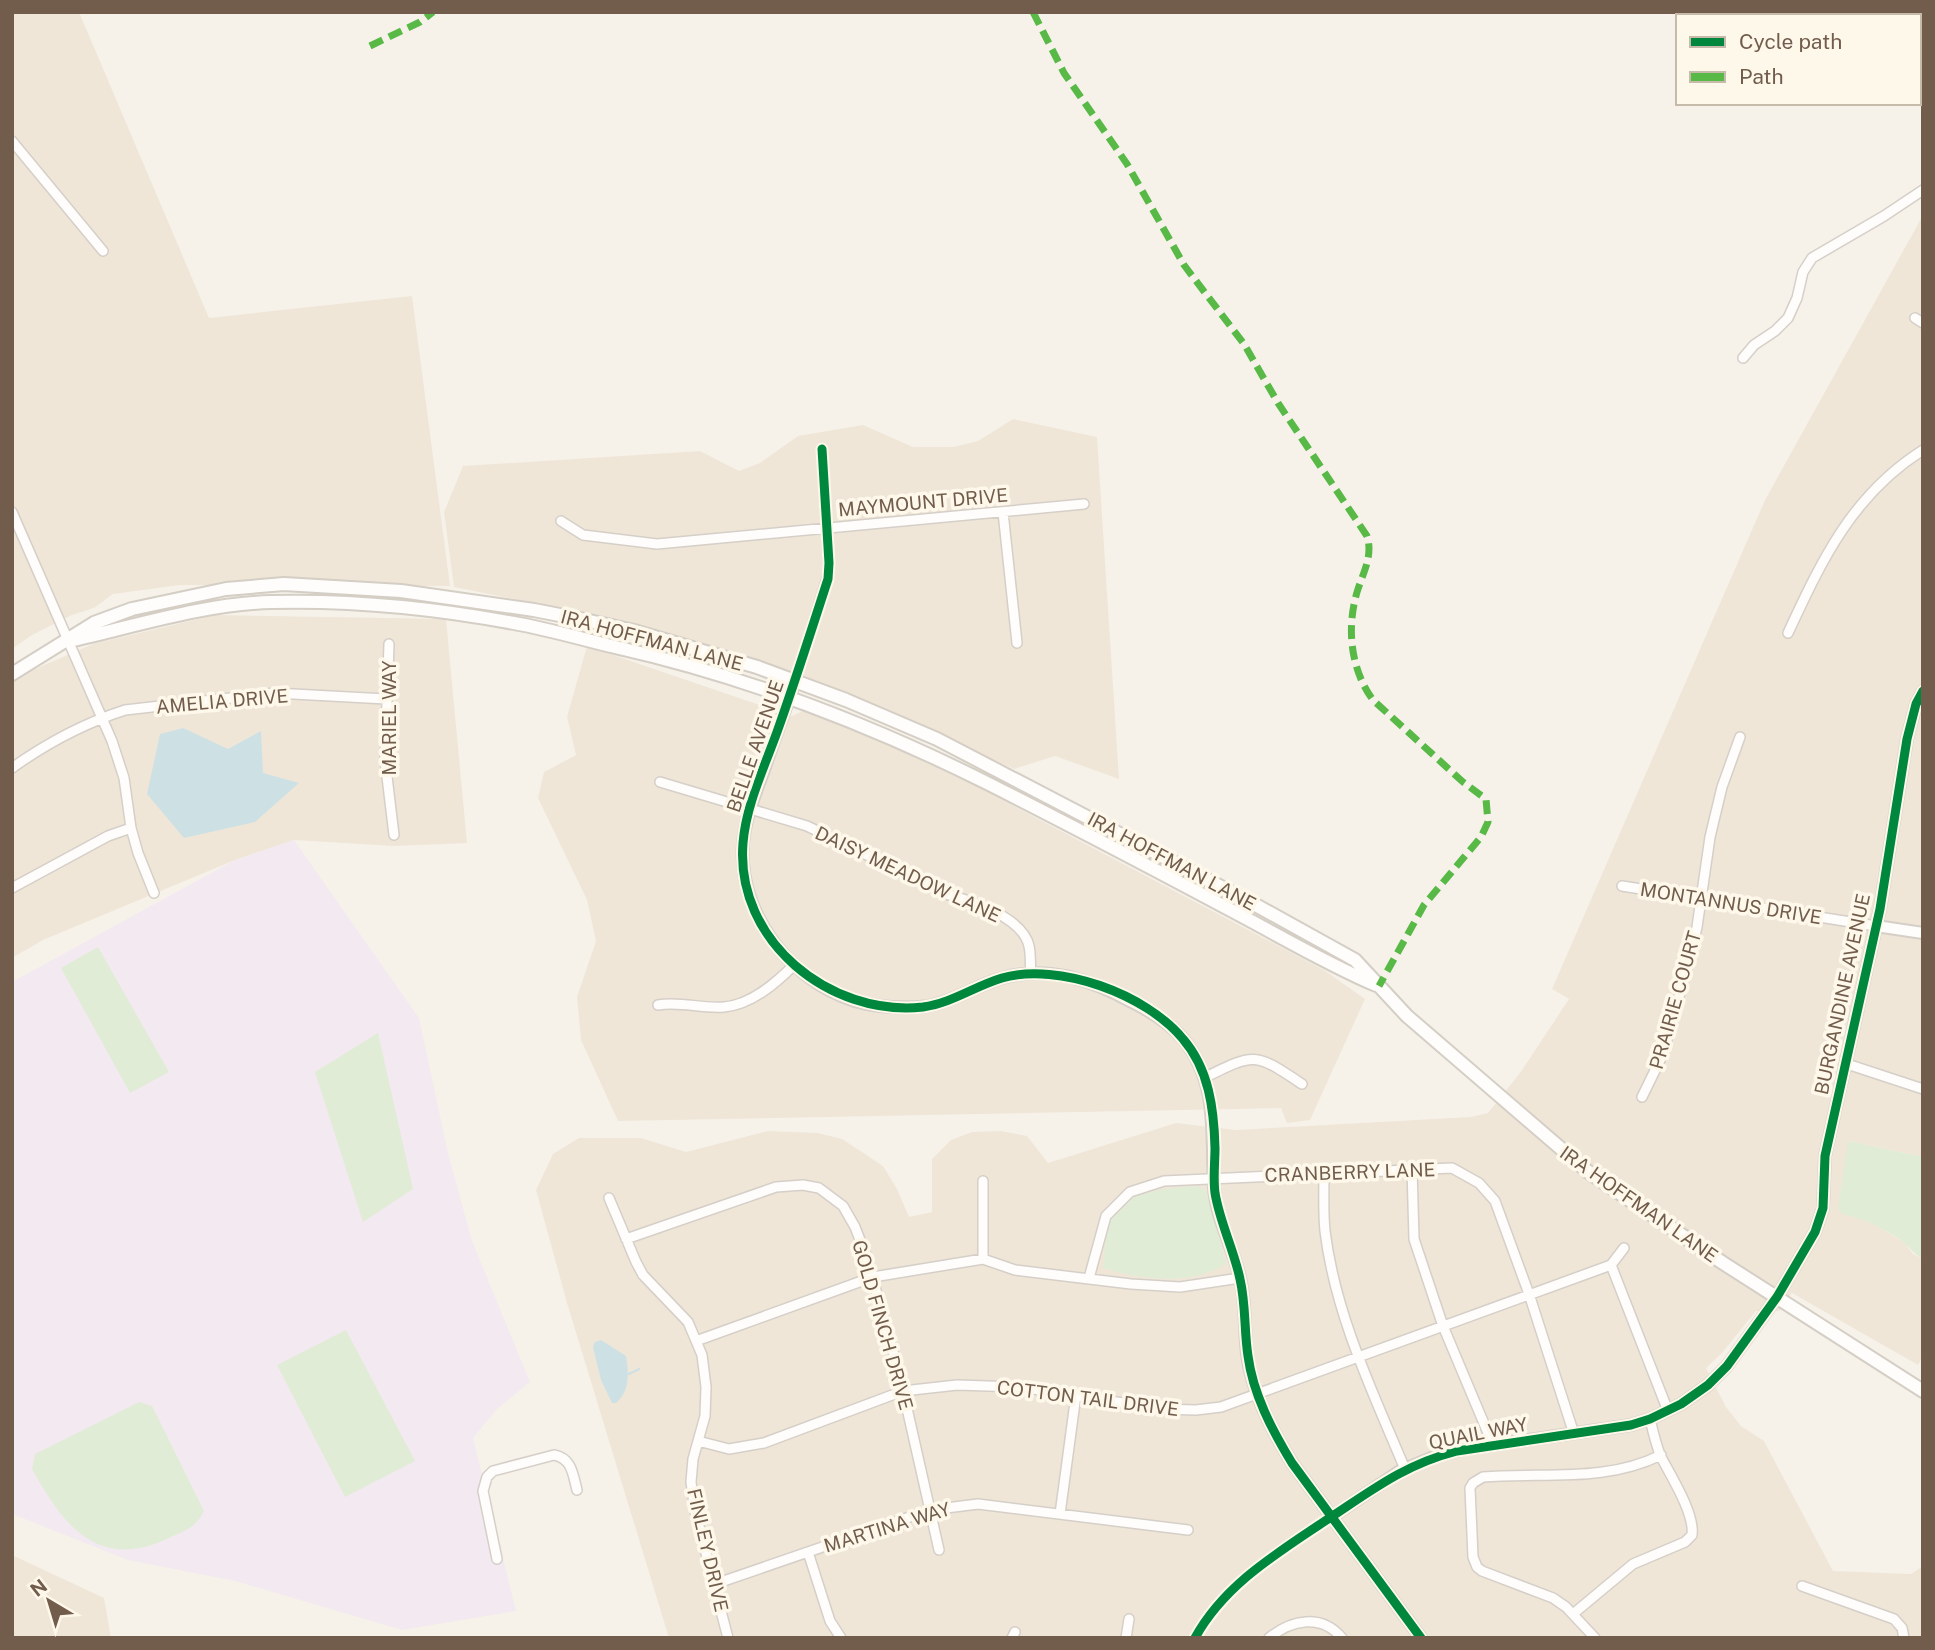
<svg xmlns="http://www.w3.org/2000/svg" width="1935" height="1650" font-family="'Public Sans',sans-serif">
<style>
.residential{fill:#efe6d8}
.education{fill:#f3e9f1}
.green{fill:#e1ecd6}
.water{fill:#cde1e5}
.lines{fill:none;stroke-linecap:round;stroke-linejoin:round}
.stream{stroke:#cde1e5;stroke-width:2.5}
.minor-casing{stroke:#d5cfc8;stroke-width:12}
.tertiary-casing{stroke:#d5cfc8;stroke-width:14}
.secondary-casing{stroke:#d4cec5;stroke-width:16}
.minor{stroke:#fefdfc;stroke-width:9}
.tertiary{stroke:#fefdfc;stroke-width:10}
.secondary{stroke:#fefdfc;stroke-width:12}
.quiet{stroke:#58b947;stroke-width:7;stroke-dasharray:14 7;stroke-linecap:butt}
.cycleway-casing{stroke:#fef8eb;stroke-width:13}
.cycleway{stroke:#00873e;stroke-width:9}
.labels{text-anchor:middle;stroke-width:7;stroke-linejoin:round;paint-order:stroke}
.street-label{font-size:19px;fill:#725d4c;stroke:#fef8eb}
</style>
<rect width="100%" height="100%" fill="#f6f2ea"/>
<!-- residential -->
<path class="residential" d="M12,12H79L209,318L412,296L450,586L180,585L113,594L94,608L72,615L32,635L12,649Z
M1923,215V1157L1848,1141L1857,1218L1871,1222L1905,1243L1913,1254L1923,1259V1356L1918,1365L1792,1293L1779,1311H1756L1722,1353L1706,1368L1726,1407L1741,1426L1764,1441L1833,1571L1911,1574L1923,1566V1638H669L567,1303L536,1190L553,1154L579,1138H641L686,1152L768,1131L818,1133L842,1139L883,1166L897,1189L909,1217L932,1212V1159L951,1140L972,1132L1001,1131L1027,1136L1048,1163L1176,1123L1236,1130L1471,1117L1488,1113L1520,1073L1569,999L1552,989L1765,500Z
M1013,419L1097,437L1119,779L1055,756L1014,769L807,678L625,621L454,587L444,512L463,466L700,451L739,471L760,463L798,436L863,425L913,447H953L978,441Z
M215,615L446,619L467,843L394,846L294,840L235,860L43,940L12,958V682L35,669L93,644Z
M587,646L792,716L805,710L902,747L1324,970L1365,999L1310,1120L1287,1123L1281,1108L618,1121L581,1040L577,997L596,941L587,900L538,798L544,772L576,755L567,717Z
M12,1555L104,1598L111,1638H12Z"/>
<!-- education -->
<path class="education" d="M294,840L419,1018L448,1153L472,1241L530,1382L496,1410L473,1438L516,1611L402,1630L235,1581L128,1560L12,1514V982L235,860Z"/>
<!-- green -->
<path class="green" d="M98,947L169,1072L130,1093L61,968Z
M378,1033L413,1189L363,1222L315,1072Z
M1848,1141L1923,1157V1259C1913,1254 1910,1247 1902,1241C1883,1228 1864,1219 1842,1214L1838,1208Z
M1198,1186L1206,1191L1226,1264C1190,1286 1142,1280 1103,1268C1105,1253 1105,1237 1109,1223C1120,1190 1169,1188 1198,1186Z
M346,1330L415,1461L345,1497L277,1365Z
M139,1402L152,1406L204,1511C194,1530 185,1530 167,1539C96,1571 63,1524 32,1469L35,1454Z"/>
<!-- water -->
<path class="water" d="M183,728L228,749L261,731L263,773L299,783L255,822L184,838L147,794L160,734Z
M601,1340L626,1356C629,1373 630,1391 616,1403H612L601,1380L593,1347L595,1342Z"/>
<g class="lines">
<!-- stream -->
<path class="stream" d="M629,1374L639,1369"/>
<defs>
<path id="minor" d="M12,141L103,251
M1915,318L1923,323
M1743,358L1754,345L1775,331L1788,318L1797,298L1803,272L1812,258L1884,216L1923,190
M12,512L112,741L124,778L131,828L138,853L154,893
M1003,512L1017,643
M561,521L583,535L657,544L1084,504
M1788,633C1822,560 1852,495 1923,450
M389,644L385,760L394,835
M795,681L829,572L822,449
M12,768C47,743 85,723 125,710L275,693L386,699
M660,782L807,826L949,895C973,901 1023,918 1029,946C1031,955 1030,965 1031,973
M1622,886L1876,926
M12,888L108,836L131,828
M658,1005C680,1001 702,1009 724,1007C751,1005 776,983 794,965
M1847,1064L1923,1089
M1206,1077C1256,1052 1255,1053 1302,1084
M1642,1097L1663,1054L1687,968L1697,927L1710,837L1722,787L1740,737
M1412,1168L1414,1239L1443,1326L1493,1445
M1324,1172C1324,1192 1323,1212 1325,1231C1335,1314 1373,1393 1405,1469
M609,1198L636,1262L643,1275L688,1322L702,1355L706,1387L705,1416L693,1459L691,1482L695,1511L728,1638
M626,1239L776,1187L803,1185L819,1188L843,1206L855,1227L867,1258L899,1373L939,1550
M983,1259V1181
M1611,1265L1668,1411
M1089,1278L1106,1216L1130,1192L1164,1181L1452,1168L1479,1183L1495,1201L1529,1294L1574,1434
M696,1341L873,1277L983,1259L1015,1270L1131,1284L1180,1287L1240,1278
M698,1441L729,1449L764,1443L903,1391L957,1385L1021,1387L1161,1409L1196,1410L1221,1407L1611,1265L1624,1248
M1060,1514L1076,1395
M808,1552L830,1621L841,1638
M497,1559L483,1491L487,1477L493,1471L554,1455C572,1458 573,1475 577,1490
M715,1584L930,1510L978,1504L1188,1530
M1802,1586L1894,1619L1902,1628L1904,1638
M1573,1614L1633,1564L1685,1542L1692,1535C1695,1514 1671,1476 1661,1457C1656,1445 1653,1432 1650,1419
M1012,1638L1015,1632
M1126,1638L1129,1619
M1195,1638C1226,1582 1281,1550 1333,1516
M1269,1638C1291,1620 1321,1613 1342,1638
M1595,1638L1566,1607L1553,1598L1482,1571L1477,1567L1473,1557L1470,1488L1473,1483L1483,1477C1543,1472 1605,1483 1661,1455"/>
<path id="tertiary" d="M795,681C785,711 774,740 764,770C755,794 745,818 743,844C738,913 789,980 855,1001C875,1007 898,1008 919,1007C949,1005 974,986 1002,978C1048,965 1092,980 1132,1002C1152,1012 1170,1023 1184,1040C1219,1084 1211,1135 1214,1187C1216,1218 1233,1247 1240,1278C1246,1303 1244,1328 1247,1354C1252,1393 1272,1430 1292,1463L1421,1638
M1876,926L1923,933
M1333,1516L1400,1471L1436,1456L1465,1449L1631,1425L1650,1419L1681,1404L1708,1385L1727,1366L1777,1297L1815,1232L1823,1208L1825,1156L1880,909L1907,739L1916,704L1923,691"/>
<path id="secondary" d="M73,640C139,625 204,604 271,602C353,600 434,608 514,623C548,629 582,639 615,647C744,676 869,724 987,783C1072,826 1156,870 1240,915C1285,939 1329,965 1376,985
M12,674L94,623L132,609L226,589L284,584L401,591L534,610L585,620L634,631L757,667L846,700L937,739L1252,903L1355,960L1407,1016L1587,1171L1723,1263L1923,1391"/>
</defs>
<!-- minor casing -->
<use href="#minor" class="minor-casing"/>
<!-- tertiary casing -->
<use href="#tertiary" class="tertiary-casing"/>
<!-- secondary casing -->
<use href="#secondary" class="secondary-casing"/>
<!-- minor -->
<use href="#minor" class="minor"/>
<!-- tertiary -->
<use href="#tertiary" class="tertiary"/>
<!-- secondary -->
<use href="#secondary" class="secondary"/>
<!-- quiet -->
<path class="quiet" d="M1033,12L1064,73L1127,164L1184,265L1244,344L1278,403L1367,536C1373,555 1364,571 1358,589C1346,626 1350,669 1373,700L1463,782L1486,799L1488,822L1481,837L1424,905L1379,986
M370,46L420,22L433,12"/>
<defs>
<path id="cycleway" d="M822,449L829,563L828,579C811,631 795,682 777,732C764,768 746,805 743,843C735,941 830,1017 923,1007C952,1003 975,986 1002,978C1059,962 1146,994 1183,1039C1209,1069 1214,1109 1215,1148C1215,1162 1213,1178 1215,1193C1220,1223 1234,1250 1240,1279C1246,1305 1244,1330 1248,1356C1253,1394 1272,1430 1292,1463L1421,1638
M1195,1638C1224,1585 1276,1554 1325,1521C1371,1491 1403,1465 1457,1451L1631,1425L1650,1419L1681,1404L1708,1385L1727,1366L1777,1297L1815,1232L1823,1208L1825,1156L1880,909L1907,739L1916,704L1923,691"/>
</defs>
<!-- cycleway casing -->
<use href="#cycleway" class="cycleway-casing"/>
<!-- cycleway -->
<use href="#cycleway" class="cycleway"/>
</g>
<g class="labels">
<!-- street labels -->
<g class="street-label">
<text transform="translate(923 502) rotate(-5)" y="7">MAYMOUNT DRIVE</text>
<text transform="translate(652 640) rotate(15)" y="7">IRA HOFFMAN LANE</text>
<text transform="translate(222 701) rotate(-5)" y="7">AMELIA DRIVE</text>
<text transform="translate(389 718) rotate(-90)" y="7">MARIEL WAY</text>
<text transform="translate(755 746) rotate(-71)" y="7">BELLE AVENUE</text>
<text transform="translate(1172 861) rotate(28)" y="7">IRA HOFFMAN LANE</text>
<text transform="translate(908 874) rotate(25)" y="7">DAISY MEADOW LANE</text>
<text transform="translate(1731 903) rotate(9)" y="7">MONTANNUS DRIVE</text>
<text transform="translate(1842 994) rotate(-78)" y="7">BURGANDINE AVENUE</text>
<text transform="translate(1675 1000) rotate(-74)" y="7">PRAIRIE COURT</text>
<text transform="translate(1350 1172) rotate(-2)" y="7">CRANBERRY LANE</text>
<text transform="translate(1639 1204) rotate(35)" y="7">IRA HOFFMAN LANE</text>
<text transform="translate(883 1325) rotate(74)" y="7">GOLD FINCH DRIVE</text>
<text transform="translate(1088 1398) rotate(7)" y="7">COTTON TAIL DRIVE</text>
<text transform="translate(1478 1433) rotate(-11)" y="7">QUAIL WAY</text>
<text transform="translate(887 1527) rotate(-17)" y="7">MARTINA WAY</text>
<text transform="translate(708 1550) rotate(77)" y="7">FINLEY DRIVE</text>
</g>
</g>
<!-- border -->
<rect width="1935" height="1650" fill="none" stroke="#725d4c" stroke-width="28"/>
<!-- legend -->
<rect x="1676" y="14" width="245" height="91" fill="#fef8eb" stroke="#c6baab" stroke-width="2"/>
<rect x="1690" y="37" width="35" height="10" fill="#00873e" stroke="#c6baab" stroke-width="2"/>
<text x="1739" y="49" font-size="21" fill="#725d4c">Cycle path</text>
<rect x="1690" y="72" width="35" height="10" fill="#58b947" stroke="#c6baab" stroke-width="2"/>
<text x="1739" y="84" font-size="21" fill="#725d4c">Path</text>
<!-- north arrow -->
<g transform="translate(49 1601) rotate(322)" stroke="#fef8eb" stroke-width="5" paint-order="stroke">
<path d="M0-5L12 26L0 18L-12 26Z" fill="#725d4c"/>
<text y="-10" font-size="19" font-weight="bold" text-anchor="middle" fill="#725d4c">N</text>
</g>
</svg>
